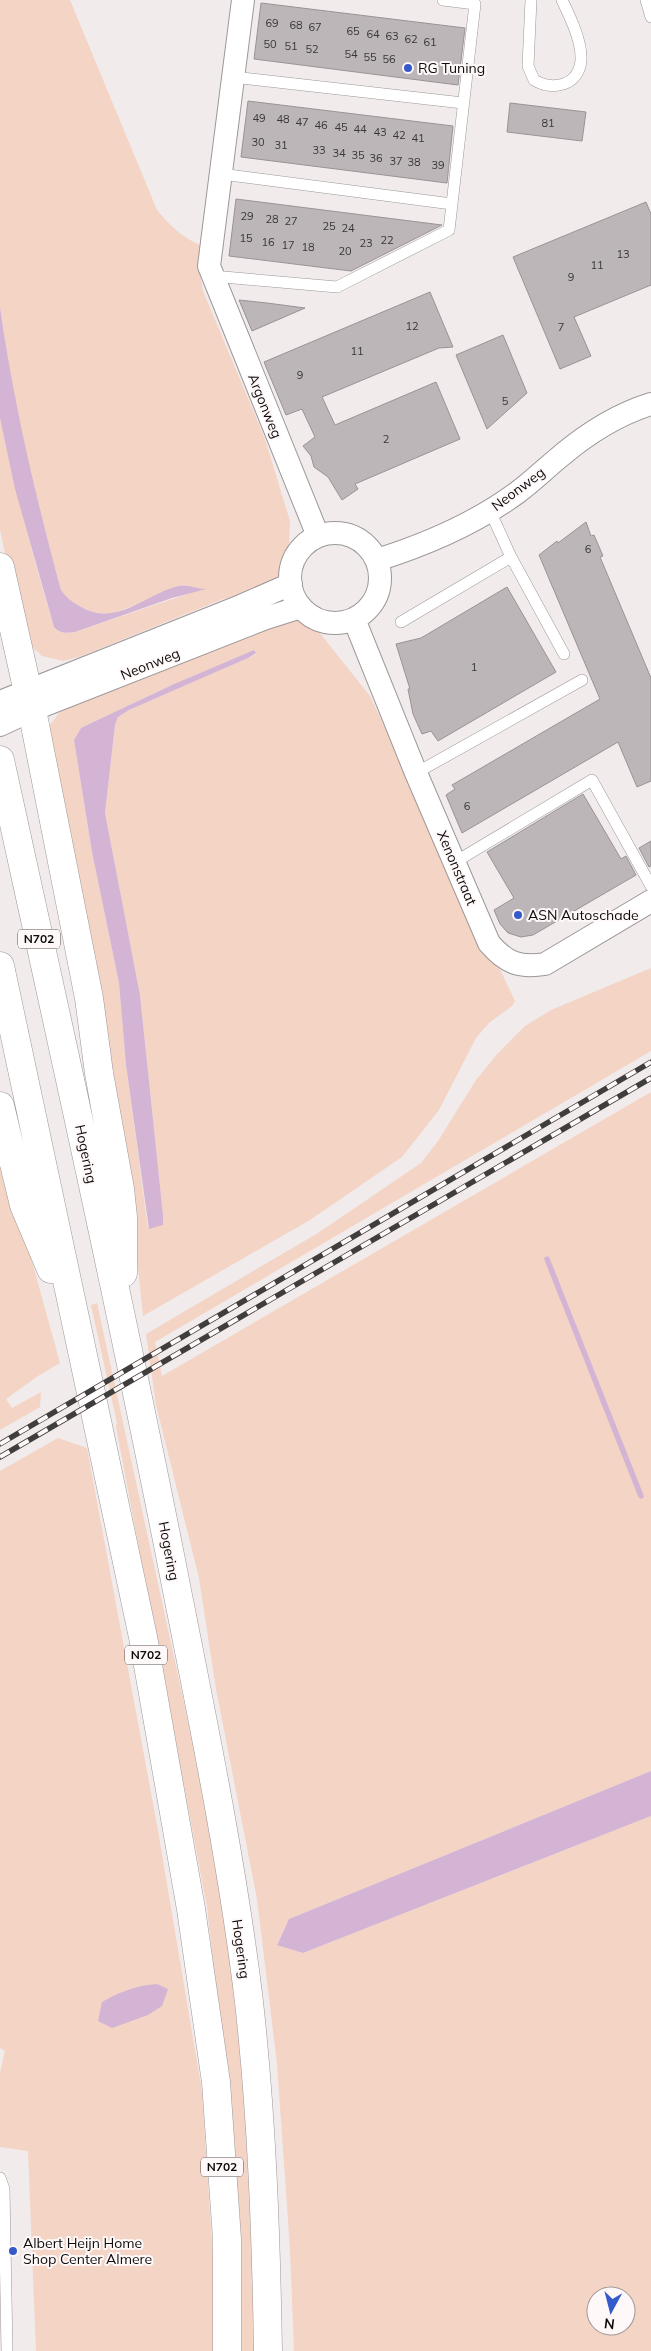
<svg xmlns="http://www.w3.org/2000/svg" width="651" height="2351" font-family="Mulish,sans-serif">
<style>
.green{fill:#f4d4c5;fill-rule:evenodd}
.water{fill:#d4b4d4}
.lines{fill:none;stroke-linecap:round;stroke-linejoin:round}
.stream{stroke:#d4b4d4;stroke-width:5.5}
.building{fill:#bcb6b9;stroke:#999396}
.service-casing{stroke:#9d9798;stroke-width:12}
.minor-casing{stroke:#9d9798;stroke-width:24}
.trunk-casing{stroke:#9d9798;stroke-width:29}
.service{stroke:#fff;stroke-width:11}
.minor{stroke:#fff;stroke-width:22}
.trunk{stroke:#fff;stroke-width:28}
.rail-casing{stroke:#403d3d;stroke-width:5.5}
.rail{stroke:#fff8f9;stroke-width:4;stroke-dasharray:11;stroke-linecap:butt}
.poi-dot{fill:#355aca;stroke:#fff8f9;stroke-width:2}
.labels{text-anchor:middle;stroke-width:4;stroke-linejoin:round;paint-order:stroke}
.number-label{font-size:11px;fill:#393636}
.shield{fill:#fff8f9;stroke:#565252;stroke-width:1}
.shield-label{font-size:12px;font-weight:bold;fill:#0d0b0b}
.poi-label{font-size:14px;fill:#0d0b0b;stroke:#fff8f9;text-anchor:start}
.street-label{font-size:14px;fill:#0d0b0b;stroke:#fff8f9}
</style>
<rect width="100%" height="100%" fill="#f1ebec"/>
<!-- green -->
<path class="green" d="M0,0H70L157,210C170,226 183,238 202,246L200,275L203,291L265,439L290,521L289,546L277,580L260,591L223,599L79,657L63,661L42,656L29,644L21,627L0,530V418C15,489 33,558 54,627L58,631L66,633L75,632L202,589L182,585L144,602L110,614L93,612L76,605L66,598L61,590L33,485L15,406L0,307Z
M293,617L319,632L370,696L515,1001L512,1006L489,1023L476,1038L439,1110L402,1157L310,1220L143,1316L136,1248L47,729L62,709ZM254,650L256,654L248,658L129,710L118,717L115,725L105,813L140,995L163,1215L148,1228L126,1065L119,983L92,852L74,740L81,728L87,725L174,684Z
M651,968V1051L155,1342L162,1376L651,1092V1771L289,1919L277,1944L303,1953L651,1816V2351H294L290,2249L277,2064L257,1899L216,1689L199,1578L156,1405L146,1334L318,1233L421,1163L438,1141L476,1080L498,1053L525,1026L551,1010ZM596,2296H626V2326H596Z
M0,1145L60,1363L38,1376L6,1399L12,1408L41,1392L40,1407L0,1430Z
M97,1303L209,1818L224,1905L244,2087L258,2351H241V2288L227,2089L207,1907L116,1427L117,1423L91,1305Z
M58,1438L87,1448L157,1825L202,2091L215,2289V2351H36L28,2151L0,2147V2072L5,2051L0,2048V1471Z"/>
<!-- water -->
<path class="water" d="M0,307C14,405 35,494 61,590C67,599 75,604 85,609C120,625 147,593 179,586C187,584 197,589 206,589L172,598L75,632C67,633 60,634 54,627L15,489L0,418Z
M254,650L256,653L248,658L129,710L118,717L115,725L105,813L140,995L163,1215V1225L149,1229L126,1065L119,983L92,852L74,740L81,728L87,725L174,684Z
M651,1771V1816L303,1953L277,1945L289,1919Z
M157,1984L168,1989L162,2006L148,2015L112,2028L98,2021L102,2002C119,1992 138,1985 157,1984Z"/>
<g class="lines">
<!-- stream -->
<path class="stream" d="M547,1259L641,1496"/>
</g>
<!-- building -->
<path class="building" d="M261,3L465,28L458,85L254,59Z
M248,101L453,126L447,183L241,157Z
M510,103L586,112L582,141L507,132Z
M236,199L442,225L351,271L229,256Z
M646,202L651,214V285L574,317L591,356L560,369L513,257Z
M430,292L453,347L439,348L322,397L335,425L436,382L460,439L355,484L358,489L342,500L328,477L314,467L311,456L303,446L315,437L302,409L286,415L264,362Z
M239,300L267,303L305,308L252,331Z
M503,335L527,393L487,429L456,355Z
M586,522L591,536L594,535L603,556L600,557L651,678V781L637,787L618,742L462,833L446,795L455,789L452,785L600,699L539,555L557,541L558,543Z
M507,587L556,672L438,741L431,731L422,734L413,714L408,689H410L396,644L421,638Z
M583,794L621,859L626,856L636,875L533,935L521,937L508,933L500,924L494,910L514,898L487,852Z
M651,841V866L649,867L639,848Z"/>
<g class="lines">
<defs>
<path id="service" d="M531,0L528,66L534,80C553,91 579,86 581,60C582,41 570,17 562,0
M646,0L651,17
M233,77L463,103
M221,174L452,204
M212,276L337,287L449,230L475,4L443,0
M490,511L511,557L564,654
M401,622L511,557
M416,773L582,680
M455,862L592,780L651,886
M0,2178L4,2189L7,2351"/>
<path id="minor" d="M243,0L209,266L318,536
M290 578a45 45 0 1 1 90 0a45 45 0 1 1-90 0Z
M377,560C428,544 475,524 518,492C533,481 547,467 562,455C587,434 619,414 651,404
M354,619L416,773L489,943C506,963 519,968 545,964L651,901
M0,702L236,608L291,584
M0,725L32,710L266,618L301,607"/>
<path id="trunk" d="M0,567L32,710L89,998L99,1073L120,1189L123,1217V1273
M0,760C58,1025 117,1289 170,1555C199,1703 231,1852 249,2002C262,2119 266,2234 268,2351
M0,966L143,1637L191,1909L216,2082L227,2239V2351
M0,1106L24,1205L51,1269"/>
</defs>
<!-- service casing -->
<use href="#service" class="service-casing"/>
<!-- minor casing -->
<use href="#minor" class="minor-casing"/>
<!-- trunk casing -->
<use href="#trunk" class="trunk-casing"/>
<!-- service -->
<use href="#service" class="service"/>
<!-- minor -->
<use href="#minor" class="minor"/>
<!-- trunk -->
<use href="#trunk" class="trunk"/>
<defs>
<path id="rail" d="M0,1444L651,1062
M0,1457L651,1078"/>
</defs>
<!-- rail casing -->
<use href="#rail" class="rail-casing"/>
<!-- rail -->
<use href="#rail" class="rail"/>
</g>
<!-- markers -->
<g class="poi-dot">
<circle cx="408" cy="68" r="5"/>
<circle cx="518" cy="915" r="5"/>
<circle cx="13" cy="2251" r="5"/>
</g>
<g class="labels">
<!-- number labels -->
<g class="number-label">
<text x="272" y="27">69</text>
<text x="296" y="29">68</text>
<text x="315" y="31">67</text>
<text x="353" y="35">65</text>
<text x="373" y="38">64</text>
<text x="392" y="40">63</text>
<text x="411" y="43">62</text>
<text x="430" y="46">61</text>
<text x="270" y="48">50</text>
<text x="291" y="50">51</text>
<text x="312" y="53">52</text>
<text x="351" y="58">54</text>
<text x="370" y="61">55</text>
<text x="389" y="63">56</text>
<text x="259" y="122">49</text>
<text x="283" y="123">48</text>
<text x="302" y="126">47</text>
<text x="548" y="127">81</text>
<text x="321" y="129">46</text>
<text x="341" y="131">45</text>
<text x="360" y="133">44</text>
<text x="380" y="136">43</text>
<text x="399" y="139">42</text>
<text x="418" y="142">41</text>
<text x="258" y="146">30</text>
<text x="281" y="149">31</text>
<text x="319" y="154">33</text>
<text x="339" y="157">34</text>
<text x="358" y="159">35</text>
<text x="376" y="162">36</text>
<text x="396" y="165">37</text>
<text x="414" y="166">38</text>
<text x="438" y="169">39</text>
<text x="247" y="220">29</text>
<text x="272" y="223">28</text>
<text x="291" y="225">27</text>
<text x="329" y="230">25</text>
<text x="348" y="232">24</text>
<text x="246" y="242">15</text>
<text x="387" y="244">22</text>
<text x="268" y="246">16</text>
<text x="366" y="247">23</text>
<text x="288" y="249">17</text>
<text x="308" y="251">18</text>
<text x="345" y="255">20</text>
<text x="623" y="258">13</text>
<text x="597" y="269">11</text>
<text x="571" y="281">9</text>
<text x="412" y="330">12</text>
<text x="561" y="331">7</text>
<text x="357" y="355">11</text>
<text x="300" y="379">9</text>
<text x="505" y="405">5</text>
<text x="386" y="443">2</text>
<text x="588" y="553">6</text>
<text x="474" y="671">1</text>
<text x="467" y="810">6</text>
</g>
<!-- shield labels -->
<g class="shield">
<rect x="18" y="929.5" width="42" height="19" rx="4"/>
<rect x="125" y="1645.5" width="42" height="19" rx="4"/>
<rect x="201" y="2157.5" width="42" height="19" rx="4"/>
</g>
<g class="shield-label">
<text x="39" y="943">N702</text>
<text x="146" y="1659">N702</text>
<text x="222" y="2171">N702</text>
</g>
<!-- poi labels -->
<g class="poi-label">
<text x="418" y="73">RG Tuning</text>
<text x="528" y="920">ASN Autoschade</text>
<text x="23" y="2248">Albert Heijn Home<tspan x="23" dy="16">Shop Center Almere</tspan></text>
</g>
<!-- street labels -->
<g class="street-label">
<text transform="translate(265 406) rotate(68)" y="5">Argonweg</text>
<text transform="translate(518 489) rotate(-37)" y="5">Neonweg</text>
<text transform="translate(150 664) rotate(-22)" y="5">Neonweg</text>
<text transform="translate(457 868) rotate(67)" y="5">Xenonstraat</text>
<text transform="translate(86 1154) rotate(78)" y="5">Hogering</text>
<text transform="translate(169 1551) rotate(79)" y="5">Hogering</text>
<text transform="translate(241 1949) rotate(82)" y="5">Hogering</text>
</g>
</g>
<!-- north arrow -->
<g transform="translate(611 2311) rotate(187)"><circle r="24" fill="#fff8f9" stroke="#9e999a"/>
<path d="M0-4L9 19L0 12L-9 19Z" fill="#355aca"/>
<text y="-8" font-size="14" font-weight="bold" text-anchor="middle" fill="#0d0b0b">N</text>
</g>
</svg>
